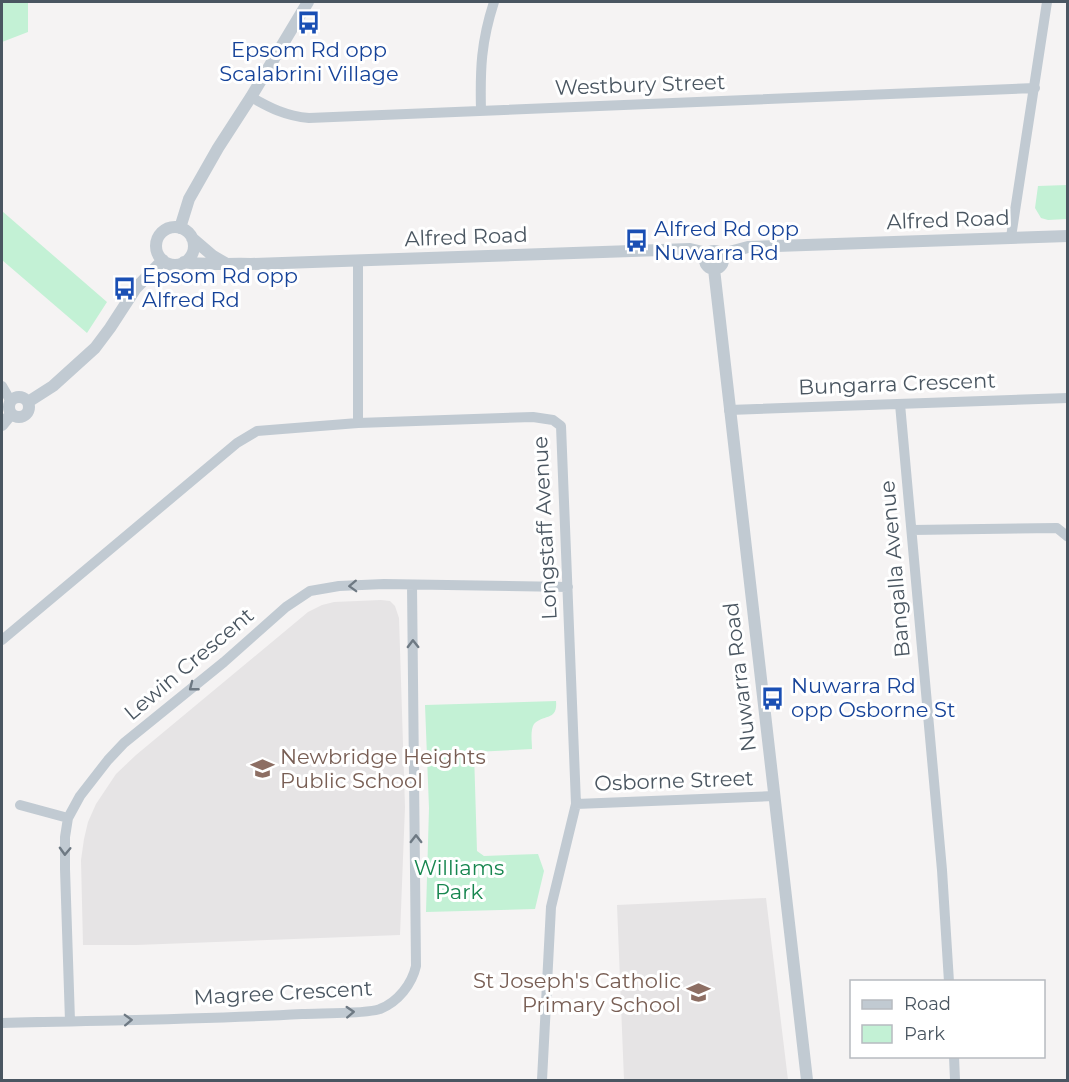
<svg xmlns="http://www.w3.org/2000/svg" width="1069" height="1082" font-family="Montserrat,sans-serif">
<style>
.education{fill:#e6e4e5}
.green{fill:#c3f1d5}
.lines{fill:none;stroke-linecap:round;stroke-linejoin:round}
.minor{stroke:#c1cad2;stroke-width:10}
.tertiary{stroke:#c1cad2;stroke-width:12}
.oneway{stroke:#6e7983}
.labels{text-anchor:middle;stroke-width:6;stroke-linejoin:round;paint-order:stroke}
.transit-label{font-size:21px;fill:#164399;stroke:#fff;text-anchor:start}
.street-label{font-size:21px;fill:#4a5661;stroke:#fff}
.education-label{font-size:21px;fill:#785e54;stroke:#fff;text-anchor:start}
.park-label{font-size:21px;fill:#17864f;stroke:#fff}
</style>
<rect width="100%" height="100%" fill="#f5f3f3"/>
<!-- education -->
<path class="education" d="M381,600L390,601L395,606L399,618L405,807L400,935L136,945H83L81,860L84,839L88,822L96,804L116,774L136,755L308,612L322,605L334,602Z
M766,898L788,1080H624L617,905Z"/>
<!-- green -->
<path class="green" d="M2,2H28V32L2,42Z
M1067,185V219L1048,220L1041,218L1035,208L1038,186Z
M2,211L107,302L87,333L2,260Z
M556,701C558,721 543,714 534,724C530,730 532,742 532,749L474,752L477,851L484,856L538,854L544,871L535,909L426,912L429,808L425,705Z"/>
<g class="lines">
<!-- minor -->
<path class="minor" d="M251,97C270,108 286,116 309,118L1035,88
M481,111C480,69 481,42 494,2
M1011,237L1047,2
M358,261V423
M2,386L10,400
M900,404L942,870L949,982
M729,410L1068,398
M912,530L1057,528L1068,537
M2,640L237,443L257,431L358,423L533,417L553,420L561,426L576,804L551,907L542,1080
M576,804L774,796
M20,805L68,818
M70,1021L65,869V837L68,818L80,796L108,760L124,743L224,662L286,607L310,591L339,586L384,584L568,587
M2,1023C102,1020 202,1020 302,1014C318,1013 368,1014 380,1009C398,1002 412,984 416,966L412,585
M954,1056L955,1080"/>
<!-- tertiary -->
<path class="tertiary" d="M156 246a19 19 0 1 1 38 0a19 19 0 1 1-38 0Z
M180,228L189,199L218,148L251,97L308,2
M192,238L213,256L225,263
M705 260a9 9 0 1 1 18 0a9 9 0 1 1-18 0Z
M722,254L748,247L1068,236
M184,262C207,266 228,263 251,264L690,249L707,253
M714,269L807,1080
M9 407a10 10 0 1 1 20 0a10 10 0 1 1-20 0Z
M28,402L53,386L95,348L110,328L136,288L163,260
M2,425L11,414"/>
</g>
<!-- one-way arrows -->
<defs><path id="oneway-chevron" d="M-2-3.5L2.5 0L-2 3.5" fill="none" stroke-width="1.6" stroke-linecap="round" stroke-linejoin="round" transform="scale(1.5)"/></defs>
<g class="oneway">
<use href="#oneway-chevron" transform="translate(353 586) rotate(178)"/>
<use href="#oneway-chevron" transform="translate(413 644) rotate(-91)"/>
<use href="#oneway-chevron" transform="translate(193 687) rotate(142)"/>
<use href="#oneway-chevron" transform="translate(416 839) rotate(-90)"/>
<use href="#oneway-chevron" transform="translate(65 851) rotate(92)"/>
<use href="#oneway-chevron" transform="translate(350 1012) rotate(-3)"/>
<use href="#oneway-chevron" transform="translate(128 1020) rotate(-2)"/>
</g>
<!-- icons -->
<defs>
<symbol id="bus-bare" viewBox="-9 -9 18 18"><path d="M-5-6H5V4H4V6H2V4H-2V6H-4V4H-5ZM-3.5-4V0h7V-4ZM-3.5 1.2v1.5H-2V1.2ZM2 1.2v1.5H3.5V1.2Z" fill="#1a4fb4" stroke="#fff" stroke-width="2.5" paint-order="stroke"/></symbol>
<symbol id="school-bare" viewBox="-9 -9 18 18"><path d="M0-5L7-2L0 1L-7-2ZM-4 1L0 2.5L4 1V4Q0 6-4 4Z" fill="#8d6e63" stroke="#fff" stroke-width="2.5" paint-order="stroke"/></symbol>
</defs>
<g fill-rule="evenodd">
<use href="#bus-bare" x="292" y="6" width="33" height="33"/>
<use href="#bus-bare" x="620" y="224" width="33" height="33"/>
<use href="#bus-bare" x="108" y="272" width="33" height="33"/>
<use href="#bus-bare" x="756" y="682" width="33" height="33"/>
<use href="#school-bare" x="246" y="752" width="33" height="33"/>
<use href="#school-bare" x="682" y="976" width="33" height="33"/>
</g>
<g class="labels">
<!-- transit labels -->
<g class="transit-label">
<text x="309" y="57" text-anchor="middle">Epsom Rd opp<tspan x="309" dy="24">Scalabrini Village</tspan></text>
<text x="654" y="236">Alfred Rd opp<tspan x="654" dy="24">Nuwarra Rd</tspan></text>
<text x="142" y="283">Epsom Rd opp<tspan x="142" dy="24">Alfred Rd</tspan></text>
<text x="791" y="693">Nuwarra Rd<tspan x="791" dy="24">opp Osborne St</tspan></text>
</g>
<!-- street labels -->
<g class="street-label">
<text transform="translate(640 85) rotate(-2)" y="7">Westbury Street</text>
<text transform="translate(948 220) rotate(-2)" y="7">Alfred Road</text>
<text transform="translate(466 237) rotate(-2)" y="7">Alfred Road</text>
<text transform="translate(897 384) rotate(-2)" y="7">Bungarra Crescent</text>
<text transform="translate(545 528) rotate(-93)" y="7">Longstaff Avenue</text>
<text transform="translate(895 569) rotate(-95)" y="7">Bangalla Avenue</text>
<text transform="translate(189 664) rotate(-40)" y="7">Lewin Crescent</text>
<text transform="translate(740 677) rotate(-97)" y="7">Nuwarra Road</text>
<text transform="translate(674 781) rotate(-2)" y="7">Osborne Street</text>
<text transform="translate(283 993) rotate(-3)" y="7">Magree Crescent</text>
</g>
<!-- education labels -->
<g class="education-label">
<text x="280" y="764">Newbridge Heights<tspan x="280" dy="24">Public School</tspan></text>
<text x="681" y="988" text-anchor="end">St Joseph's Catholic<tspan x="681" dy="24">Primary School</tspan></text>
</g>
<!-- park labels -->
<g class="park-label">
<text x="459" y="875">Williams<tspan x="459" dy="24">Park</tspan></text>
</g>
</g>
<!-- border -->
<rect width="1069" height="1082" fill="none" stroke="#4a5661" stroke-width="6"/>
<!-- legend -->
<rect x="850" y="980" width="195" height="78" fill="#ffffff" stroke="#b7bbc0" stroke-width="1.5"/>
<rect x="862" y="1000" width="30" height="9" fill="#c1cad2" stroke="#b7bbc0" stroke-width="1.5"/>
<text x="904" y="1010" font-size="18" fill="#4a5661">Road</text>
<rect x="862" y="1025" width="30" height="18" fill="#c3f1d5" stroke="#b7bbc0" stroke-width="1.5"/>
<text x="904" y="1040" font-size="18" fill="#4a5661">Park</text>
</svg>
